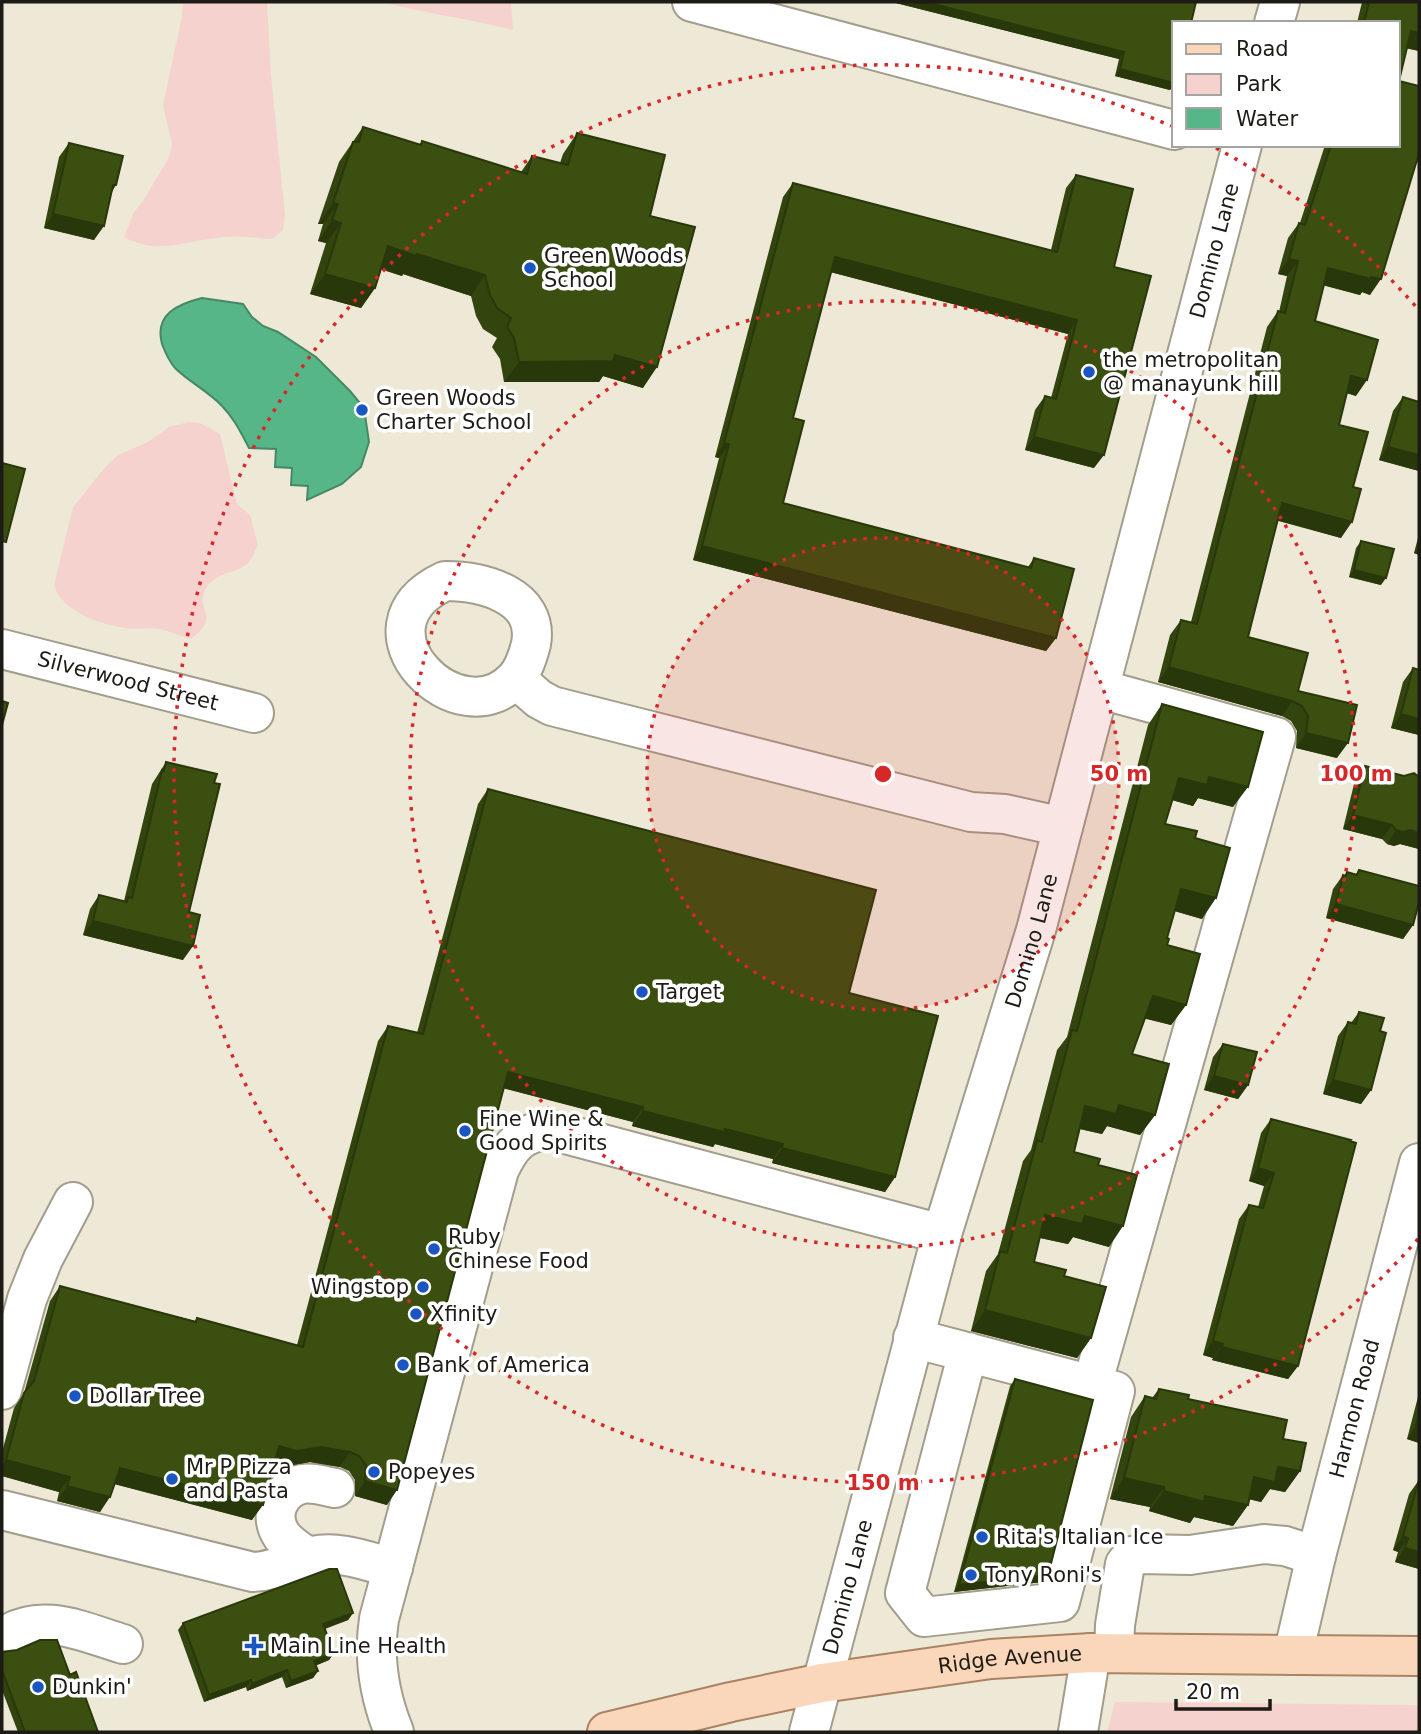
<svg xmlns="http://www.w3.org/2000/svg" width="1421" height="1734" font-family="'DejaVu Sans',sans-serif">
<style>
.green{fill:#f5d2ce}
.water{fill:#57b688;stroke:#468866;stroke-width:2}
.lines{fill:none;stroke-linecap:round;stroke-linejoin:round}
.minor-casing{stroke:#a29d8c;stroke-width:42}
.major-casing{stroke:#aa8363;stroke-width:42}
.minor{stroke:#fff;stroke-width:38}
.major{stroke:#fad6bb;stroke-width:38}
.wall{fill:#33450e}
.shaded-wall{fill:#29380b}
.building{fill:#3b5010;stroke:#29380b;stroke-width:2}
.ring{fill:none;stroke:#d62828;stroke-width:3.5;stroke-dasharray:3.5 7}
.poi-dot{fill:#1a55c1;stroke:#fff;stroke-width:2.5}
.labels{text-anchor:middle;stroke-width:7;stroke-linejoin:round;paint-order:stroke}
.street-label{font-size:21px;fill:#1d1b15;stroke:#fff}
.poi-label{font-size:21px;fill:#1d1b15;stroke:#fff;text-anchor:start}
.centre{fill:#d62828;stroke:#fff;stroke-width:3.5}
.ring-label{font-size:21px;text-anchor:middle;font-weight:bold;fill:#d62828;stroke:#fff;stroke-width:7;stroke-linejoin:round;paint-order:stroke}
</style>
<rect width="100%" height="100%" fill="#eee9d6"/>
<!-- green -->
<path class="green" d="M183,2H267L271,75L285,215L283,230L272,239C254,238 234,235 216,238C182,242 157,255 124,237L134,212L143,201L169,157L172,144L163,105L182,16Z
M381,2H511L513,30C469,19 425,13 381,2Z
M189,422L200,423L220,434L237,504L250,515L258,545C255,550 252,560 247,564C234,574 213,573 205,590C195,611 222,616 191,639C180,636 169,631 159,629C148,627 137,630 126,628C101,625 61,611 54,585L73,507L106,466L118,455L148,442L169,427Z
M1115,1702L1419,1705V1732H1107Z"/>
<!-- water -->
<path class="water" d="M202,298L243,304L252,317L263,326L278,332L316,357L350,391L364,408L369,442L361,467L342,484L307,500L308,486L291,485L292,468L275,467L276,449L249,448C241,433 234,418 222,406C208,391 189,382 175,368C169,361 165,352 162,344C154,314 178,304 202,298Z"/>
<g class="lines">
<defs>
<g id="minor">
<path d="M692,2L1174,130"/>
<path d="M1274,23L1280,2"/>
<path d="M445,581C482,581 540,595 531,644C528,656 524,669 516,678C460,741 345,628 445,581Z"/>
<path id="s1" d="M2,649L254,713"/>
<path d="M516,679L539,699L552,706L971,812L1005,814L1063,827"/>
<path d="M913,1338L1115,1391L1060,1602L924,1617L905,1593L968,1352"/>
<path d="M1092,1385L1276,737L1100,689"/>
<path d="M2,1390L27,1299L43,1259L73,1202"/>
<path d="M2,1510L253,1572C277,1571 291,1561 312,1556C340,1550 366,1561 393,1568"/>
<path d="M308,1557C299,1551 289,1545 282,1536C268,1516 278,1490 302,1484C313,1482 324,1486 335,1488"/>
<path d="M2,1638C40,1610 83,1632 123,1644"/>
<path d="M1114,1653L1115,1625L1125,1564L1132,1556L1141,1554L1190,1555L1264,1544L1285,1546L1316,1556"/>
<path id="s2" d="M1293,1655L1316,1556L1419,1163"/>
<path d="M394,1732C379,1695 373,1658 379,1619L499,1170C511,1145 521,1132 550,1130L942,1234"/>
<path id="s3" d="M809,1732L942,1234L1036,930L1242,145"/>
<path d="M1078,1732L1091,1653"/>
</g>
<g id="major">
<path id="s4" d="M607,1732L731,1702L822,1683L991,1659L1091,1653L1419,1656"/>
</g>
</defs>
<!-- minor casing -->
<use href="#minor" class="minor-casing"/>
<!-- major casing -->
<use href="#major" class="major-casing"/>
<!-- minor -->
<use href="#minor" class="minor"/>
<!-- major -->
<use href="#major" class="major"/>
</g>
<!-- wall -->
<path class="wall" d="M892,2L1174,23V84L1170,90L1115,76L1119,59Z
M1362,2H1419V51L1407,48L1399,81L1419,86V163L1417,162L1370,295L1362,292L1360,295L1324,285L1315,321L1356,396L1347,393L1339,425L1353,487L1341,538L1278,520L1248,637L1298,691L1337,758L1296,748L1297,731L1291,721L1282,716L1158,682L1170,635L1181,620L1191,622L1267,327L1278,311L1279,312L1287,276L1278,274L1288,238L1299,223H1300L1325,145H1398V23H1357Z
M363,127L420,145L422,141L521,172L532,156L560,163L563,154L577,133L650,216L643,388L603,376L599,382H504L500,359L492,347L497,338L483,329L476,316L471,296L403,274L402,276L381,269L375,288L361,308L310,294L326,243L318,241L323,224H318L339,162Z
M69,143L116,185L112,192L94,240L44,228L59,157Z
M1076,175L1114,267L1094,468L1025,450L1035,410L1045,396L1051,398L1068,334L831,272L793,418L783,503L1028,567L1034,558L1056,638L1046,651L693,560L719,458L715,457L783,197L793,183L1051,250L1066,188Z
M1403,397L1419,471L1379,460L1393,411Z
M1419,534V555L1414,553Z
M1361,541L1381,585L1349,577L1356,548Z
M1419,664V735L1391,728L1403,682L1413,668L1418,669Z
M1162,704L1233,807L1198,798L1193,806L1172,800L1165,824L1195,838L1202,919L1175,911L1167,938V945L1186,1005L1171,1025L1145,1018L1132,1054L1155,1115L1140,1135L1107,1126L1102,1134L1080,1129L1074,1152L1098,1165L1109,1247L1073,1237L1068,1244L1040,1238L1034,1262L1064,1276L1091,1338L1077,1358L971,1331L986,1271L998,1254L1023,1161L1031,1150L1057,1050L1067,1037L1148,725Z
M166,762L214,783L189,912L183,960L83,935L90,909L99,895L124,901L152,784Z
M1365,766L1404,776L1419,777V849L1400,844L1394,846L1387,844L1382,839L1343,829L1355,780Z
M488,789L849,993L895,1177L885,1192L772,1163L773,1159L715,1144L713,1147L632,1126L633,1122L504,1088L387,1505L355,1496V1480L349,1471L340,1467L310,1462L287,1466L274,1463L252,1520L115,1484L100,1512L57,1501L59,1492L2,1476V1452L14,1408L24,1393L50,1301L60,1286L195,1321L197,1318L297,1345L378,1041L388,1026L417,1033L478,804Z
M1359,870L1413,925L1403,939L1326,918L1333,889L1343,875L1344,876L1347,872L1356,874Z
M1359,1012L1380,1031L1371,1090L1361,1104L1323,1094L1338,1036L1348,1022L1351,1023Z
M1223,1044L1248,1085L1238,1099L1204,1090L1213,1057Z
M1271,1119L1298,1366L1288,1379L1212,1360L1213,1358L1203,1355L1239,1219L1249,1205L1258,1207L1264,1186L1249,1181L1261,1133Z
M1015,1379L1048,1575L1043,1582L954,1592L1010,1386Z
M1159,1389L1188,1399L1283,1439L1300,1471L1285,1492L1270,1489L1261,1502L1249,1499L1248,1505L1233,1526L1194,1517L1190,1523L1149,1511L1150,1507L1110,1499L1131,1417L1145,1396L1152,1398Z
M1419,1393V1443L1407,1439Z
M1419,1480V1569L1395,1562L1398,1552L1393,1550L1409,1494Z
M353,1613L348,1620L325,1629L334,1653L329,1660L315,1666L318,1671L313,1678L286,1688L282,1677L247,1691L246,1687L204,1702L178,1630L183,1623Z
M2,1652L70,1675L98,1732H18L2,1690Z"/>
<!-- shaded-wall -->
<path class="shaded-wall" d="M892,2H925L1124,52L1119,59Z
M1411,31L1419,33V51L1400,47Z
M1120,69L1174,83V84L1170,90L1115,76Z
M333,203L338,204L323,224H318Z
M53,214L104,226L94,240L44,228Z
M332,220L341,223L326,243L318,241Z
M388,246L417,254L485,275L471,296L403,274L402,276L374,267Z
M835,257L1077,320L1068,334L826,271Z
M1289,259L1298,261L1287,276L1278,274Z
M1328,268L1381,279L1370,295L1362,292L1360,295L1318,284Z
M325,274L375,288L361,308L310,294Z
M615,355L657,367L643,388L603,376L599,382H504L519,362Z
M1351,376L1367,380L1356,396L1340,391Z
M1034,437L1104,455L1094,468L1025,450Z
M724,443L729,444L719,458L715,457Z
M1388,447L1419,455V471L1379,460Z
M1282,503L1352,522L1341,538L1271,519Z
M702,546L1056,638L1046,651L693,560Z
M1419,546V555L1414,553Z
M1354,570L1386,578L1381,585L1349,577Z
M1169,667L1292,701L1282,716L1158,682Z
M1401,714L1419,719V735L1391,728Z
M1306,733L1348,743L1337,758L1296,748Z
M1209,777L1248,787L1233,807L1198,798L1193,806L1165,798L1179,778Z
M1353,815L1392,825L1382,839L1343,829Z
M1396,830H1410L1419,833V849L1400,844L1394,846L1387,844Z
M1181,889L1216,898L1202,919L1167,909Z
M1336,904L1413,925L1403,939L1326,918Z
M93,921L193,946L183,960L83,935Z
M1153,996L1186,1005L1171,1025L1138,1017Z
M508,1072L643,1107L633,1122L498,1087Z
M1214,1076L1248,1085L1238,1099L1204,1090Z
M1333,1080L1371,1090L1361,1104L1323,1094Z
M1119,1105L1155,1115L1140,1135L1107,1126L1102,1134L1071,1127L1085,1106Z
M643,1111L725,1129L783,1144L773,1159L715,1144L713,1147L632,1126Z
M782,1148L895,1177L885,1192L772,1163Z
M1258,1168L1274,1173L1264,1186L1249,1181Z
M1045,1215L1085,1216L1123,1226L1109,1247L1073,1237L1068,1244L1031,1236Z
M985,1310L1091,1338L1077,1358L971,1331Z
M1213,1341L1223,1344L1213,1358L1203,1355Z
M1222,1347L1298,1366L1288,1379L1212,1360Z
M1416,1426H1419V1443L1407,1439Z
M279,1446L321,1447L350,1452L340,1467L310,1462L287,1466L268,1461Z
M6,1460L70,1477L59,1492L2,1476V1466Z
M1278,1467L1300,1471L1285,1492L1270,1489L1261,1502L1240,1497L1254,1477Z
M120,1468L263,1505L252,1520L110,1483Z
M1124,1478L1164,1487L1150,1507L1110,1499Z
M365,1481L397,1490L387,1505L355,1496Z
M67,1486L110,1497L100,1512L57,1501Z
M1164,1491L1205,1496L1248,1505L1233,1526L1194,1517L1190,1523L1149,1511Z
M1403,1536L1408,1538L1398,1552L1393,1550Z
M1405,1548L1419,1552V1569L1395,1562Z
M1048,1575L1043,1582L954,1592L959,1585Z
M353,1613L348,1620L318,1631L323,1624Z
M334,1653L329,1660L309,1668L314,1661Z
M287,1670L282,1677L247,1691L252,1684Z
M318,1671L313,1678L286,1688L291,1681Z
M251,1680L246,1687L204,1702L209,1695Z"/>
<!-- building -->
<path class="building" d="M925,2H1196L1191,23H1174V83L1120,69L1124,52Z
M1369,2H1419V33L1411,31L1399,81L1419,86V153L1381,279L1371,277V279L1328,268L1315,321L1378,340L1367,380L1351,376L1339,425L1368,432L1353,487L1361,489L1352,522L1282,503L1248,637L1308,653L1298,691L1357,705L1348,743L1306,733L1308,716L1302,706L1292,701L1169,667L1181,620L1197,624L1278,311L1285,313L1298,261L1289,259L1299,223L1305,225L1331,145H1398V23H1364Z
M363,127L421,145L422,141L527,174L532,156L568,165L577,133L665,155L650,216L695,227L657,367L615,355L613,361L519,362L514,338L507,327L511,318L497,308L490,295L485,275L417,254L416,256L388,246L375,288L325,274L341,223L332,220L338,204L333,203L353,142H359Z
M69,143L123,156L116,185H113L104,226L53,214Z
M1076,175L1133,189L1114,267L1151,276L1104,455L1034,437L1045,396L1056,399L1077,320L835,257L793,418L804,421L783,503L1031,568L1034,558L1074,569L1056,638L702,546L729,444L724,443L793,183L1057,252Z
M1403,397L1419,402V455L1388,447Z
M2,463L25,469L6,542L2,541Z
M1361,541L1394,549L1386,578L1354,570Z
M1413,668L1419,670V719L1401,714Z
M2,701L8,703L2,725Z
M1162,704L1263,732L1248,787L1209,777L1207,785L1179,778L1165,824L1197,831L1195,838L1230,848L1216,898L1181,889L1167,938L1169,939L1167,945L1200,954L1186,1005L1153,996L1132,1054L1169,1064L1155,1115L1119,1105L1116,1114L1085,1106L1074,1152L1100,1159L1098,1165L1137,1175L1123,1226L1085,1216L1082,1224L1045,1215L1034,1262L1066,1270L1064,1276L1106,1287L1091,1338L985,1310L1000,1251L1007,1253L1037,1140L1042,1142L1072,1030L1077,1031Z
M166,762L217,774L214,783L220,784L189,912L200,915L193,946L93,921L99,895L127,902L128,897L132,898L162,770L164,771Z
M1365,766L1404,776L1414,773L1419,777V833L1410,830L1404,832L1396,830L1392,825L1353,815Z
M488,789L876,890L849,993L938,1016L895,1177L782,1148L783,1144L725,1129L724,1132L643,1111V1107L508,1072L397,1490L365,1481L366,1465L359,1456L350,1452L321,1447L297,1451L279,1446L263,1505L120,1468L110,1497L67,1486L70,1477L6,1460L24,1393L34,1381L60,1286L196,1322L197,1318L303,1347L388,1026L423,1034Z
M1359,870L1419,886V902L1413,925L1336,904L1343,875L1346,876L1347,872L1357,875Z
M1359,1012L1384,1018L1380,1031L1386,1033L1371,1090L1333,1080L1348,1022L1356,1024Z
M1223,1044L1257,1052L1248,1085L1214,1076Z
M1271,1119L1351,1140L1350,1141L1356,1143L1298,1366L1222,1347L1223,1344L1213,1341L1249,1205L1263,1208L1274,1173L1258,1168Z
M1015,1379L1093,1400L1048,1575L959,1585Z
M1159,1389L1189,1395L1188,1399L1287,1420L1283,1439L1306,1443L1300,1471L1278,1467L1275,1482L1254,1477L1248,1505L1205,1496L1204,1502L1164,1491V1487L1124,1478L1145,1396L1156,1399Z
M1419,1415V1426H1416Z
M1419,1480V1552L1405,1548L1408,1538L1403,1536Z
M329,1569H337L353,1613L323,1624L334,1653L314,1661L318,1671L291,1681L287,1670L252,1684L251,1680L209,1695L183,1623Z
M40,1640H57L70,1675L76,1672L98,1732H25L2,1670V1652L17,1650Z"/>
<!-- distance rings -->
<circle cx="883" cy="774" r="236" fill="#d62828" fill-opacity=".12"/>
<g class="ring">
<circle cx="883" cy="774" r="236"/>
<circle cx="883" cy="774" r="473"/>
<path d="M1418 1239A709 709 0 1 1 1171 126M1216 148A709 709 0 0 1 1418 309"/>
</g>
<!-- markers -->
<g class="poi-dot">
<circle cx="530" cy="268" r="7"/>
<circle cx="1089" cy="372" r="7"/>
<circle cx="362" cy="410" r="7"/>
<circle cx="642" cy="992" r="7"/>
<circle cx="465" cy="1131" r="7"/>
<circle cx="434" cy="1249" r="7"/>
<circle cx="423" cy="1287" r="7"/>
<circle cx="416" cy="1314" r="7"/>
<circle cx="403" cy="1365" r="7"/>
<circle cx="75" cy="1396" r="7"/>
<circle cx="374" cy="1472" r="7"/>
<circle cx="172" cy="1479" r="7"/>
<circle cx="982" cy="1537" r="7"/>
<circle cx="971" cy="1575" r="7"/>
<path d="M250.5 1635.5h7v7h7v7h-7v7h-7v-7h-7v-7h7z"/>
<circle cx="38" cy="1687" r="7"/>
</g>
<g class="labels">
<!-- street labels -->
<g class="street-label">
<text dy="7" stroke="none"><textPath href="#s3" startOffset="1536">Domino Lane</textPath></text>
<text dy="7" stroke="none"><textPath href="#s1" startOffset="130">Silverwood Street</textPath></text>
<text dy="7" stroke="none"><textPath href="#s3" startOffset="822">Domino Lane</textPath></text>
<text dy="7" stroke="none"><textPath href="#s2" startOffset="254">Harmon Road</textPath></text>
<text dy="7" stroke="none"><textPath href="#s3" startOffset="150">Domino Lane</textPath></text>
<text dy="7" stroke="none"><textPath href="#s4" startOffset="410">Ridge Avenue</textPath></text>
</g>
<!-- poi labels -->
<g class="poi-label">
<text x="544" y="263">Green Woods<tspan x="544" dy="24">School</tspan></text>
<text x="1103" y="367">the metropolitan<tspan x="1103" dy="24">@ manayunk hill</tspan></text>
<text x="376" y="405">Green Woods<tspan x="376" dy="24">Charter School</tspan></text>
<text x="656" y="999">Target</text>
<text x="479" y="1126">Fine Wine &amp;<tspan x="479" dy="24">Good Spirits</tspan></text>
<text x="448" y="1244">Ruby<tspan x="448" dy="24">Chinese Food</tspan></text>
<text x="409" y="1294" text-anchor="end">Wingstop</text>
<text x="430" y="1321">Xfinity</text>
<text x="417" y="1372">Bank of America</text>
<text x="89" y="1403">Dollar Tree</text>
<text x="186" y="1474">Mr P Pizza<tspan x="186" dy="24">and Pasta</tspan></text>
<text x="388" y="1479">Popeyes</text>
<text x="996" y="1544">Rita's Italian Ice</text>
<text x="985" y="1582">Tony Roni's</text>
<text x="270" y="1653">Main Line Health</text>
<text x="52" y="1694">Dunkin'</text>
</g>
</g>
<circle cx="883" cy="774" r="10" class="centre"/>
<g class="ring-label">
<text x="1119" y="781">50 m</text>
<text x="1356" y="781">100 m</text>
<text x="883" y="1490">150 m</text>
</g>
<!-- border -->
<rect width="1421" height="1734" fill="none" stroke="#1d1b15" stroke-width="7"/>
<!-- legend -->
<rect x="1172" y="21" width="228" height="126" fill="#ffffff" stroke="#a5a4a1" stroke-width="2"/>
<rect x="1186" y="44" width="35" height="10" fill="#fad6bb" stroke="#a5a4a1" stroke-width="2"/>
<text x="1236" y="56" font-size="21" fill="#1d1b15">Road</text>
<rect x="1186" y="74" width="35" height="21" fill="#f5d2ce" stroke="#a5a4a1" stroke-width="2"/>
<text x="1236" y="91" font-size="21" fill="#1d1b15">Park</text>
<rect x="1186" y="108" width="35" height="21" fill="#57b688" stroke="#a5a4a1" stroke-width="2"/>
<text x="1236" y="126" font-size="21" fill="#1d1b15">Water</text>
<!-- scale -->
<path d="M1176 1699v10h94v-10" fill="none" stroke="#1d1b15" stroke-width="3.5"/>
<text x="1186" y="1699" font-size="21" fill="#1d1b15" stroke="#ffffff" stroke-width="5" paint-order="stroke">20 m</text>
</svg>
